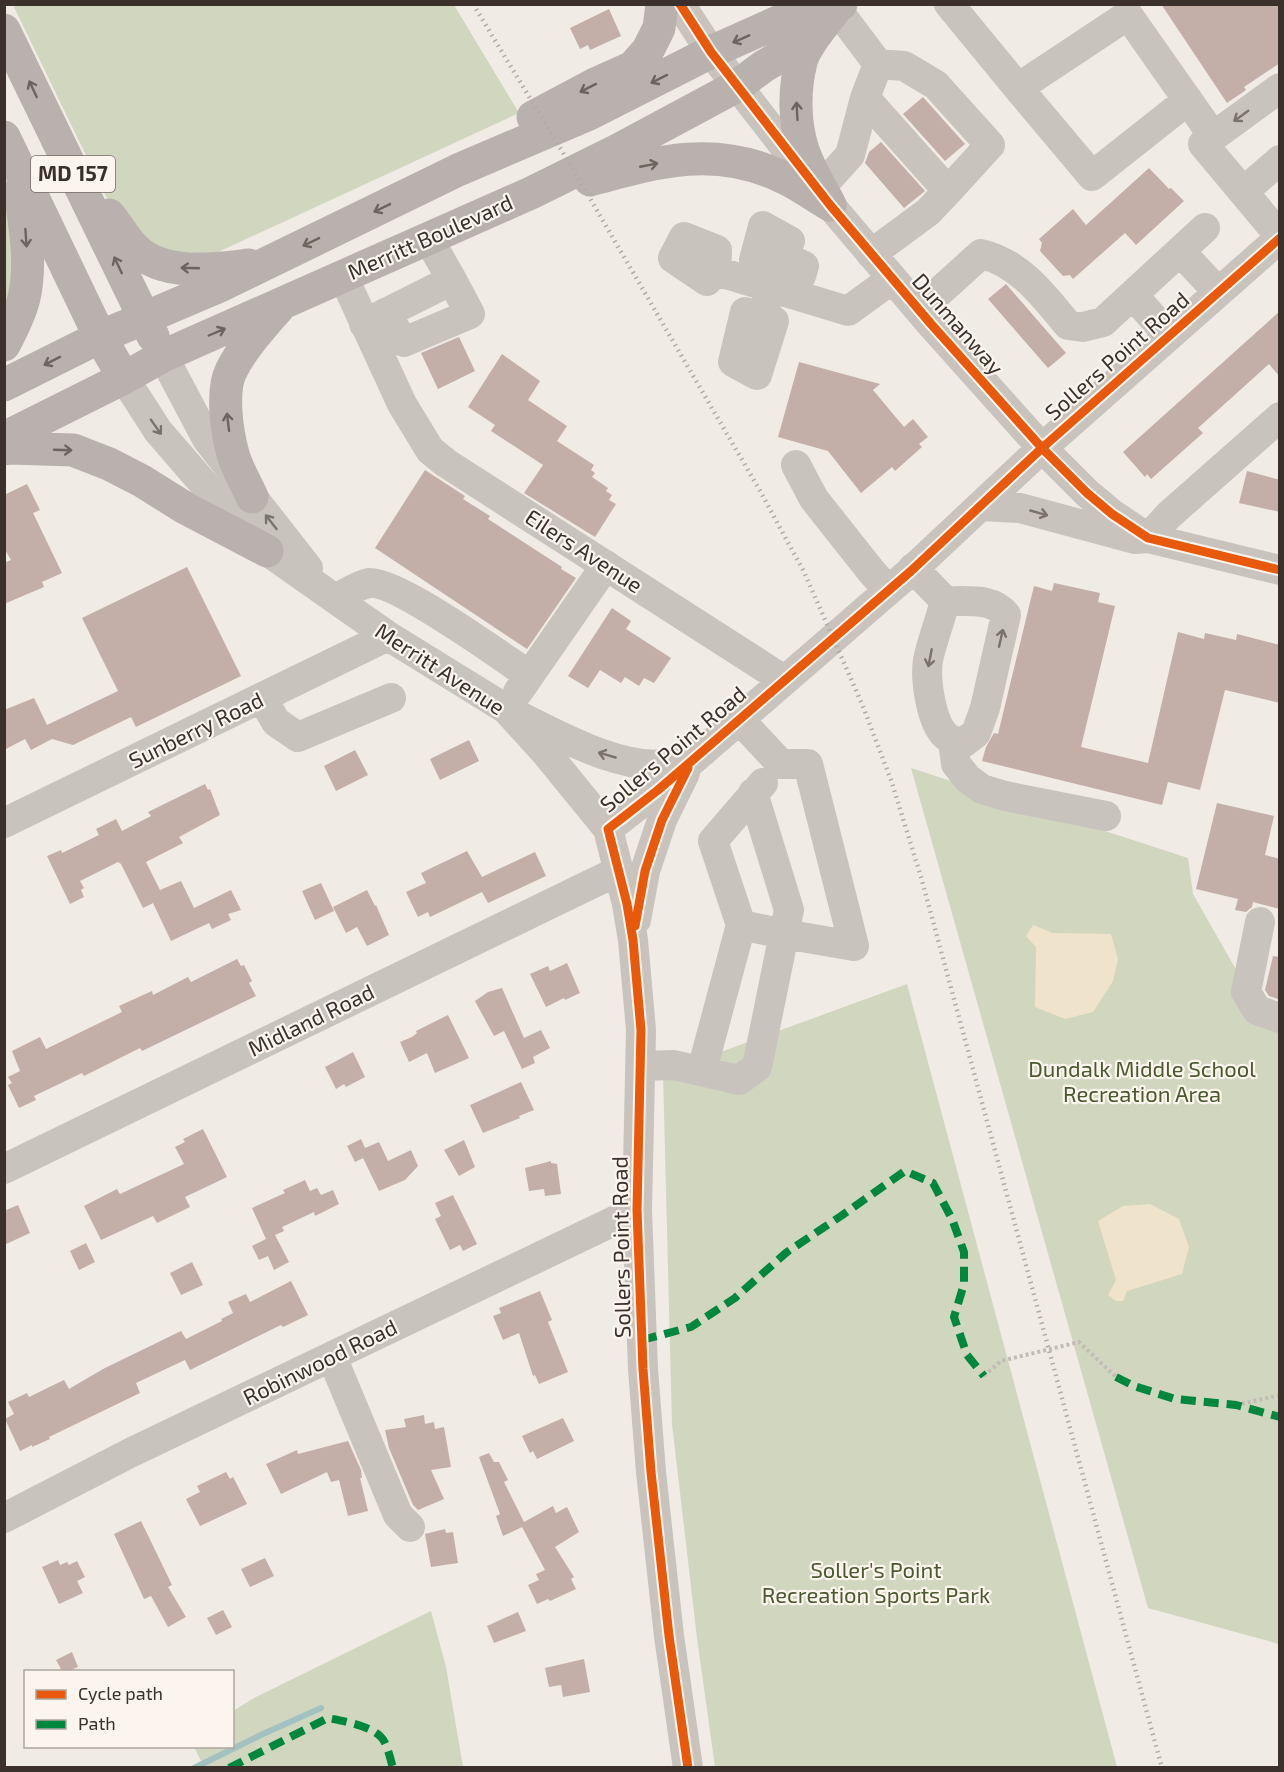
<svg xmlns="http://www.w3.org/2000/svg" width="1284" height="1772" font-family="'Exo 2',sans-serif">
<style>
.green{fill:#d1d6bf}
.sand{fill:#efe3cc}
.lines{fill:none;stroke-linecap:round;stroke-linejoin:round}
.stream{stroke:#a1c2c1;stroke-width:6}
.building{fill:#c3afa7}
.path{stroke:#c2bbb6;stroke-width:4;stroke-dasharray:3 3;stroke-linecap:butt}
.minor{stroke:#c9c3be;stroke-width:30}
.major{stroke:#b8b1ad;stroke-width:33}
.rail{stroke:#b1aca8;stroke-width:4.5;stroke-dasharray:1.5 4.5;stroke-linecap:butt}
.path-bridge{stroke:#c2bbb6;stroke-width:4;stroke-dasharray:3 3;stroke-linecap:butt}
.quiet{stroke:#00873e;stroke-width:8;stroke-dasharray:15 8;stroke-linecap:butt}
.cycleway-casing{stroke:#fbf5ee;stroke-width:13}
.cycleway{stroke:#e8590c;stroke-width:9}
.oneway{stroke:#6d645f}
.oneway2{stroke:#7b726d}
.labels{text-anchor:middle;stroke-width:4.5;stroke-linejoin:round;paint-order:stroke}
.shield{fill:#fbf5ee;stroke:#756b66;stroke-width:1.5}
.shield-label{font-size:21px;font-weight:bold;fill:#3b302b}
.street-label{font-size:22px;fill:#3b302b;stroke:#fbf5ee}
.park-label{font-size:22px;fill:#4a5a2e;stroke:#fbf5ee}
</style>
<rect width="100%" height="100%" fill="#f0ebe5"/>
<!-- green -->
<path class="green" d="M13,5H454L519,113L216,253L155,252L116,217Z
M4,207L21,244L4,325Z
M911,768L1188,858L1193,894L1263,1017L1279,1021V1644L1148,1608Z
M907,984L1117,1767H715L697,1638L672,1424L663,1073Z
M431,1611L446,1667L463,1767H204L194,1747L232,1746L233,1711L256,1697Z"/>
<!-- sand -->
<path class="sand" d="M1033,925L1053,933L1111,934L1118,959L1113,981L1093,1012L1065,1019L1035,1007L1036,947L1026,936Z
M1150,1204L1179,1219L1189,1247L1182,1274L1127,1291L1123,1301H1116L1108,1295L1116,1280L1098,1221L1123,1206Z"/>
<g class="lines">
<!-- stream -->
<path class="stream" d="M194,1768L263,1734L321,1708"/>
</g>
<!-- building -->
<path class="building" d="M1161,4H1280V63L1244,87L1246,90L1227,103Z
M609,9L621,36L590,50L588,45L580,49L570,28Z
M923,97L965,144L945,161L903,114Z
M881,142L925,191L904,208L865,163L869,152Z
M1149,168L1169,189L1171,188L1184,201L1136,245L1125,233L1073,279L1070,275L1063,276L1040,251L1042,243L1039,239L1073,209L1086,225Z
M1006,284L1066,353L1048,368L988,299Z
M1280,311V377L1269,364L1198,428L1203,433L1151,479L1147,474L1145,477L1123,452Z
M459,337L475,371L438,389L421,353Z
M502,354L540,381L528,400L567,426L557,441L594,465L591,470L595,473L592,477L608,488L606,491L612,495L609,500L616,504L595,537L524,493L543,465L491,431L495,425L468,407Z
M799,362L880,384L873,390L904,427L913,419L928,437L919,444L922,447L895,471L892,467L861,493L828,451L778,437Z
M425,470L465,496L463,499L490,516L488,519L562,567L561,569L576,578L527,649L375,548Z
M1247,471L1280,480V512L1239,503Z
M27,484L40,510L33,513L62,573L42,582L44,587L4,604V563L11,560L4,548V495Z
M187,567L241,676L136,727L131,717L73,745L52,739L31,750L25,739L4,750V710L34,698L47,725L118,691L82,618Z
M1054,583L1100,593L1098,602L1115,606L1081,747L1148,763L1178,632L1204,639L1205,633L1236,640L1237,634L1280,645V703L1225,690L1200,790L1168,782L1162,805L982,761L986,747L994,733L998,734L1034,586L1052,591Z
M612,608L631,621L626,629L671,658L654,683L644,678L639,686L625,677L621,683L600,670L588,688L568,676Z
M469,740L479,761L440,780L430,759Z
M355,750L368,775L336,791L324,766Z
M205,784L208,790L210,789L220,815L179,837L183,843L146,862L160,890L181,881L194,908L231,890L241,910L228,914L231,920L212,929L209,923L171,941L153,903L143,908L121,864L118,862L80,881L84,888L81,890L84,897L70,904L47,856L61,850L62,853L99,835L96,829L116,819L122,831L151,816L148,812Z
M1217,803L1274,816L1265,855L1280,859V909L1253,902L1252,907L1246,912L1235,910L1238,899L1196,889Z
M467,851L482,877L535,852L546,876L488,903L482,892L430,917L428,912L418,917L406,892L426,883L421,873Z
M321,883L334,911L315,920L302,891Z
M367,890L375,906L376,905L389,935L367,946L357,927L346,933L333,907Z
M1273,956L1280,957V1000L1269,996L1265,990Z
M237,959L241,966L244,965L252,981L249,983L256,996L142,1051L140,1048L84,1076L82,1073L34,1096L36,1100L19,1108L8,1085L12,1083L8,1077L20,1071L12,1051L40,1037L46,1049L122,1012L119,1006L152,991L153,995L188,977L191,982Z
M567,963L580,993L565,1000L564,998L546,1007L530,974L548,966L550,971Z
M502,988L524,1038L541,1030L550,1048L533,1057L535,1063L522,1069L504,1031L494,1036L475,1001L488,992Z
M448,1015L469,1058L435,1073L427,1053L409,1062L400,1042L412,1037L417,1033L416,1031Z
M353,1052L365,1077L346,1087L344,1084L336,1089L325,1067Z
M521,1082L534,1110L519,1116L520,1118L483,1133L470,1105Z
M203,1129L227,1177L185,1197L190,1207L157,1223L153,1216L101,1240L84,1206L117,1189L120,1194L184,1164L175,1147L185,1142L183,1139Z
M361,1139L365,1148L379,1142L388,1161L411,1150L418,1166L405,1180L379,1191L363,1158L355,1162L347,1146Z
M464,1140L475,1167L459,1176L444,1150Z
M551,1161V1163L557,1164L561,1194L545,1196L544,1189L529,1191L525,1168Z
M305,1180L310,1191L317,1188L321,1195L333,1190L339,1204L315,1216L314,1212L282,1227L284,1231L275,1235L289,1262L274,1270L268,1256L259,1260L252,1246L266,1239L252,1208L285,1193L283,1190Z
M453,1195L477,1244L463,1251L460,1245L450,1250L435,1219L441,1216L435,1203Z
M18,1205L30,1233L4,1245V1211Z
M86,1243L95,1262L79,1270L70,1251Z
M192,1262L203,1285L181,1295L170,1273Z
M291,1281L308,1315L283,1327L281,1325L190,1370L185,1360L136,1383L140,1393L49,1437L50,1439L32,1447V1445L20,1451L5,1419L14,1414L8,1402L27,1393L29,1397L64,1380L69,1389L103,1369L181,1331L186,1339L222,1321L221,1319L233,1313L228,1302L246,1294L250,1302Z
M540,1291L552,1320L548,1322L568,1372L539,1384L535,1375L533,1376L519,1333L503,1340L493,1316L501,1313L499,1308Z
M424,1415L425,1424L434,1422L435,1429L444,1427L451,1467L431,1470L444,1499L418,1510L413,1505L389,1448L385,1430L406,1427L404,1419Z
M563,1418L574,1441L537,1459L533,1451L530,1453L522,1436Z
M348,1441L361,1470L362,1478H360L368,1511L348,1516L339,1480L331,1482L327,1472L281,1494L266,1464L297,1450L298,1454Z
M489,1453L494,1462H499L508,1480L504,1482L524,1522L553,1506L556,1513L567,1507L579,1532L555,1547L574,1577L571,1579L576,1589L550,1601L548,1599L537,1604L528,1585L539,1580L536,1574L545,1570L522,1527L503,1536L496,1516L500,1514L479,1457Z
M226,1472L230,1479L233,1477L247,1504L200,1526L186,1499L200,1492L197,1486Z
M141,1521L172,1585L168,1587L186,1617L168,1627L151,1596L144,1599L114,1534Z
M445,1529L446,1533L453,1532L458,1563L431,1567L425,1534Z
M265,1558L274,1576L250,1587L241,1569Z
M58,1560L60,1565L67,1562L69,1565L77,1561L85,1577L77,1581L83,1593L59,1604L42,1567Z
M223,1610L232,1627L216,1635L207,1618Z
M518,1612L526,1631L494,1643L487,1626Z
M72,1652L78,1667L68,1671H62L56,1660Z
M584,1659L590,1692L563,1697L561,1685L549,1687L545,1668Z"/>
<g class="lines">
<!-- path -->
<path class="path" d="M1236,1405L1280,1395"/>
<!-- minor -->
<path class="minor" d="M680,4L711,52L830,205L931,324L1042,448L1087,493L1112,514L1148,538L1280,570
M949,4L1018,88L1128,15L1213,136
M878,64L904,66L936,85L990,145L948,191
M1018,88L1092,176L1188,100
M1280,88L1203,144L1280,236
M865,98L948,191L928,212L871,254
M821,187L850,155L865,98L878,64L836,8
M1243,192L1280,160
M1180,251L1218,292
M716,271L717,250L684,237L673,258L707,281L716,271L848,311L892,279
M343,276L402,404L430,450L446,463L784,680
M1133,295L1169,336
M919,310L981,254C1020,263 1044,296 1068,325L1083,327L1103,322L1205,228
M745,312L774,321L757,375L733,362Z
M385,313L404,342L470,314L452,280
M761,317C771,291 780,266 790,241L763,226L754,260L801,276L804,266L784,257
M364,324L452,280L428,238
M163,356L207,439L308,568
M124,378L158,431L223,506L267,551L388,636L506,709L546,753L608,829L627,904L633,940L641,1030L637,1210L643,1369L651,1472L669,1636L688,1768
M796,465L814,499L871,571L888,590
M981,506L1020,508L1135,539L1148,538L1169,515L1280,417
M913,568L945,601C967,602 992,597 1006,615L985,708L976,733L963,743C957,741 951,741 946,736C931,723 925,679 928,660C932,641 940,621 945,601
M335,599C345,594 358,585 369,583C396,580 502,657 529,675
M518,692L606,565
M262,698L276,722L298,737L391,698
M521,717C560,736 626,773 670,763C678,761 687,753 694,749
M739,719L781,764H808L854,946L784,934L789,910L753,793
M953,741L956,764L968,779L982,789L1005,796L1106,816
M4,823L388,636
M608,829L658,790L911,571L1042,448L1280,238
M636,920L645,871L662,820L685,773
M1260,922L1246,992L1257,1010L1280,1018
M741,925L713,841L763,783
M640,1066L674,1065L739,1080L757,1067L784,934L741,925L702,1070
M4,1169L618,871
M332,1357L398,1515L410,1527
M4,1518L130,1453L637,1210"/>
<!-- major -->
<path class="major" d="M4,30L153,336
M814,37C809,45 803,53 801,62C794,89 794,123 803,150C809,169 821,187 830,205
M533,117L595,84L633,67L648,50L659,28L662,4
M4,137L100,337L124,378
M590,180C656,162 712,145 778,175C796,182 813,195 830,205
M109,215C118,226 126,240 135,249C164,277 214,269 249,265
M4,345C12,330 20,314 24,298C32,263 25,226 20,191
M4,385L100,337L222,285L458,170L589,114L711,52L787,18L836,8
M4,438L124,378L163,356L531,193L618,150L737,86L764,66L814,37L836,8L841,4
M4,449L11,448L73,450L109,464L142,481L185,508L267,551
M252,497C246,483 237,469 233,454C227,433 221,391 231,371C242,348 262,327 279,307"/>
<!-- rail -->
<path class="rail" d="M473,4L574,171L759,489L804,572L862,704L891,780L921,877L1162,1768"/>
<!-- path-bridge -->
<path class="path-bridge" d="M984,1376L1001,1361L1079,1342L1116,1377"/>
<!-- quiet -->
<path class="quiet" d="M642,1340L691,1327L735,1298L787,1252L841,1216L905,1171L933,1183L952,1219L964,1252V1284L954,1317L967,1355L984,1376
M1116,1377L1134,1386L1175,1399L1236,1405L1280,1417
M229,1768L328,1718C343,1721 368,1725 380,1736C387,1742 390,1758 393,1768"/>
<defs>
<path id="cycleway" d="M680,4L711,52L830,205L931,324L1042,448L1087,493L1112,514L1148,538L1280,570
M635,926L645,871L662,820L688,768
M688,1768L669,1636L651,1472L643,1369L637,1210L641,1030L633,940L627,904L608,829L658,790L911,571L1042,448L1280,238"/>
</defs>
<!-- cycleway casing -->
<use href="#cycleway" class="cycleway-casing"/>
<!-- cycleway -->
<use href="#cycleway" class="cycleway"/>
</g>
<!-- one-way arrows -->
<defs><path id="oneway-shaft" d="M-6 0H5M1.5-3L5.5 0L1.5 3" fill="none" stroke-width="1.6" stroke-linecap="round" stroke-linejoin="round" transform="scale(1.5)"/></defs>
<g class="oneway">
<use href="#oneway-shaft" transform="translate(741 39) rotate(156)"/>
<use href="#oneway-shaft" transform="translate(659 79) rotate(153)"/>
<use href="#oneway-shaft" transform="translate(588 88) rotate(153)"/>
<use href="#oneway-shaft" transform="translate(33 89) rotate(-115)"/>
<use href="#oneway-shaft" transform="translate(797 111) rotate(-93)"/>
<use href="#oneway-shaft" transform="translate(649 165) rotate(-11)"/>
<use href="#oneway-shaft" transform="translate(382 208) rotate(154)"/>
<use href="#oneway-shaft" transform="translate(26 238) rotate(86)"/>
<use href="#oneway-shaft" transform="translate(311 242) rotate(154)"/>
<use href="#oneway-shaft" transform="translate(118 265) rotate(-115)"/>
<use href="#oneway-shaft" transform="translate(190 268) rotate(-178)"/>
<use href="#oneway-shaft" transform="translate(217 332) rotate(-23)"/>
<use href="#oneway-shaft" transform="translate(52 361) rotate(153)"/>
<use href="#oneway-shaft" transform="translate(228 422) rotate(-97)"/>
<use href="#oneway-shaft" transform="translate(63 450) rotate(2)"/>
</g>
<g class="oneway2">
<use href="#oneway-shaft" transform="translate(1241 116) rotate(144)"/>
<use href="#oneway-shaft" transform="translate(156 427) rotate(55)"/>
<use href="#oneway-shaft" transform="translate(1039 513) rotate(16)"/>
<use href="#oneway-shaft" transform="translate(271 522) rotate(-128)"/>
<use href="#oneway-shaft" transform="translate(1001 638) rotate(-77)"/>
<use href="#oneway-shaft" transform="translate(930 658) rotate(101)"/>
<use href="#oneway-shaft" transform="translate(607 755) rotate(-164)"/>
</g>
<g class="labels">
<!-- shield labels -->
<rect class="shield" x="31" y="156" width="84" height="36" rx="4.5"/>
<g class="shield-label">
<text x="73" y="181">MD 157</text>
</g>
<!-- street labels -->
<g class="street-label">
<text transform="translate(430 237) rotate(-24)" y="8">Merritt Boulevard</text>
<text transform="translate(958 324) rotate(49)" y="8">Dunmanway</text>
<text transform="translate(1117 356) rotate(-41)" y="8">Sollers Point Road</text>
<text transform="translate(584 551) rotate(33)" y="8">Eilers Avenue</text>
<text transform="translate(440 669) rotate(33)" y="8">Merritt Avenue</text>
<text transform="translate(196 730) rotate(-26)" y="8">Sunberry Road</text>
<text transform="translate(673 749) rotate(-40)" y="8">Sollers Point Road</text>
<text transform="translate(311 1020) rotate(-26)" y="8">Midland Road</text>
<text transform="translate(621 1247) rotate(-91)" y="8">Sollers Point Road</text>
<text transform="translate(320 1362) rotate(-26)" y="8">Robinwood Road</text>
</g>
<!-- park labels -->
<g class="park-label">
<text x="1142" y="1077">Dundalk Middle School<tspan x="1142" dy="25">Recreation Area</tspan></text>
<text x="876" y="1578">Soller's Point<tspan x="876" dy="25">Recreation Sports Park</tspan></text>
</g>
</g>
<!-- border -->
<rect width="1284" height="1772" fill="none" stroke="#3b302b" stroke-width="12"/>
<!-- legend -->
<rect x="24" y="1670" width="210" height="78" fill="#fbf5ee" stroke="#aea6a0" stroke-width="1.5"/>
<rect x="36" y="1690" width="30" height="9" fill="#e8590c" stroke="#aea6a0" stroke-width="1.5"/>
<text x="78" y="1700" font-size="18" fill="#3b302b">Cycle path</text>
<rect x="36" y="1720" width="30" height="9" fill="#00873e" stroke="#aea6a0" stroke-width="1.5"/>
<text x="78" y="1730" font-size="18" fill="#3b302b">Path</text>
</svg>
